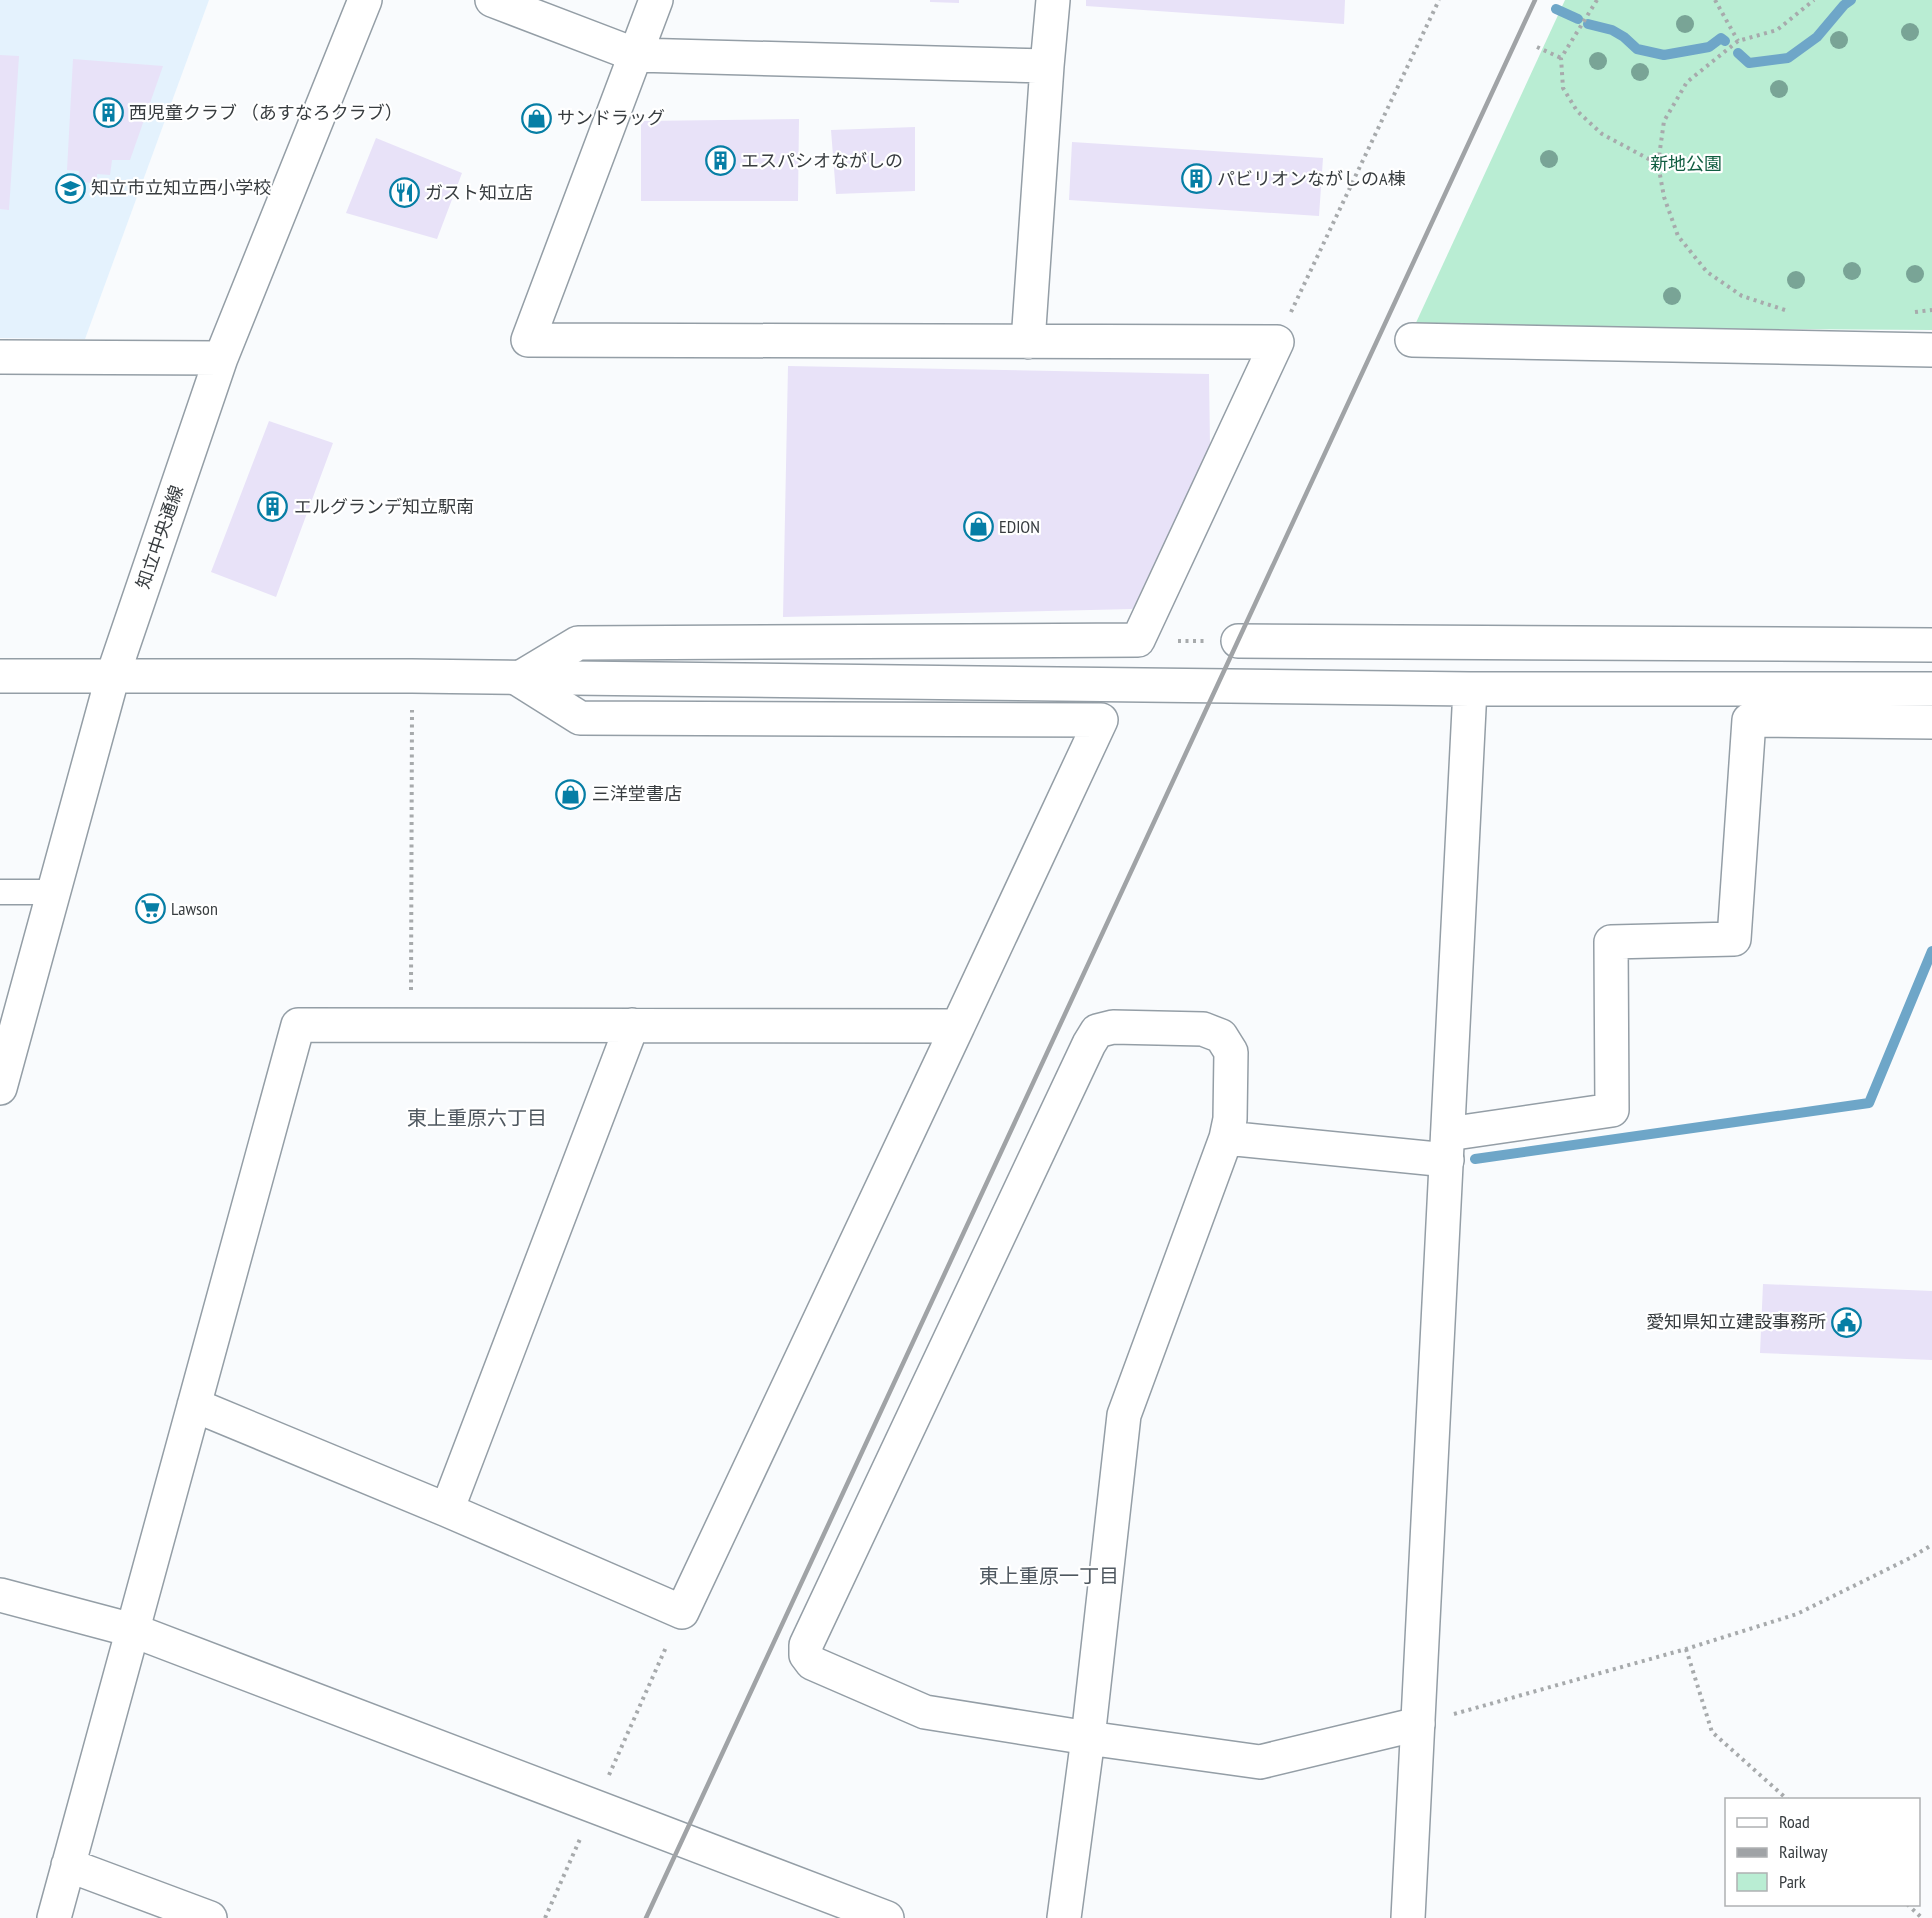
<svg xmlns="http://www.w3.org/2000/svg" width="1932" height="1918" font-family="'PT Sans Narrow','Noto Sans JP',sans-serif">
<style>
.built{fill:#e4f2fd}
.green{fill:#b9edd3}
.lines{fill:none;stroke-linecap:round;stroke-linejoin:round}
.stream{stroke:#6ea6c8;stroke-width:10}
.building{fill:#e8e2f8}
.pedestrian-casing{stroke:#949ea6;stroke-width:27}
.minor-casing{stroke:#949ea6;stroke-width:36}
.tertiary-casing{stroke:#949ea6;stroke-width:36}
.path{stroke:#a7aaac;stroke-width:4;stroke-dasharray:3 4.5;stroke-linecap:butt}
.pedestrian{stroke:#fff;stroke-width:24}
.minor{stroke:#fff;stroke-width:33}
.tertiary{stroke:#fff;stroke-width:33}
.rail{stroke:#a0a3a6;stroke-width:4.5}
.tree{fill:#79a496}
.labels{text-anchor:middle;stroke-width:4.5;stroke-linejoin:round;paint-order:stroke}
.poi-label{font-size:18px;fill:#383d40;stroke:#fff;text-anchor:start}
.park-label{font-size:18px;fill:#115d41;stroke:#fff}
.street-label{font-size:18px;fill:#383d40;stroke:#fff}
.neighbourhood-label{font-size:20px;fill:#4f5860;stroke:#fff}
</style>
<rect width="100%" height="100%" fill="#f9fbfd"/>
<!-- built -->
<path class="built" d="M0,0H209L85,339L0,338Z"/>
<!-- green -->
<path class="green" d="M1565,0H1932V330L1414,327Z"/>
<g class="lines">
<!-- stream -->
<path class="stream" d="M1556,9L1578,19
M1588,24L1612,30L1624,37L1637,49L1664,55L1709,47L1721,38L1725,41
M1738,53L1749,63L1788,58L1817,37L1844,5L1851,0
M1475,1159L1869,1103L1932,951"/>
</g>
<!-- building -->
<path class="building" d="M930,0H959V3L930,2Z
M1086,0H1345L1344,24L1086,6Z
M0,55L19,56L9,210L0,209Z
M73,59L163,66L130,160H112L110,175L97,174V184L78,181L79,171L67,170Z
M799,119L798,201H641V121Z
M915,127V191L836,194L831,130Z
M376,138L462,173L437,239L346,213Z
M1072,142L1323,158L1319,216L1069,200Z
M788,366L1209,374L1210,445L1133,609L783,617Z
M269,421L333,443L276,597L211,572Z
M1763,1284L1932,1291V1360L1760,1353Z"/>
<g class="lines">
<defs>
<path id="pedestrian" d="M0,892H54"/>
<path id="minor" d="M492,0L636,55L1047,66
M656,0L528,340L1277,342L1138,640L578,643L518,679L580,718L1101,720L958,1026
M1412,340L1932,350
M1028,342L1047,66L1053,0
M1238,641L1932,645
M1448,1134L1612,1110L1611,942L1734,939L1749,720L1932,722
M1226,1138L1447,1160
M447,1510L632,1025
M0,1595L132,1630
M68,1865L210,1918
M54,1918L298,1025L958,1026L682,1612L447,1510L194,1405
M1064,1918L1088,1738L1124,1415L1226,1138L1230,1119L1231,1052L1221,1036L1203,1029L1113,1027L1097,1031L1089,1044L806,1645V1655L812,1663L925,1712L1088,1738L1260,1762L1418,1724"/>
<path id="tertiary" d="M0,357L221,358
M0,676H412L1470,689H1932
M0,1088L113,675L221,358L365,0
M132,1630L887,1918
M1408,1918L1470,689"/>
</defs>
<!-- pedestrian casing -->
<use href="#pedestrian" class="pedestrian-casing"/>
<!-- minor casing -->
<use href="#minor" class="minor-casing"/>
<!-- tertiary casing -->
<use href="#tertiary" class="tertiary-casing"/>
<!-- path -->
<path class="path" d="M1597,0L1561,58L1563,88L1577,111L1602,134L1658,164
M1715,0L1738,41
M1537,47L1561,58
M1785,310L1742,296L1707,272L1678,236L1664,197L1658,164L1664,121L1687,82L1738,41L1777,30L1814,0
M1291,312L1439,0
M1915,312L1932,310
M1178,641H1204
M411,990L412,710
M1686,1649L1712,1732L1788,1800
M1454,1714L1686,1649L1797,1614L1910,1558L1932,1545
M609,1775L667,1645
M1907,1904L1922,1918
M545,1918L580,1839"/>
<!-- pedestrian -->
<use href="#pedestrian" class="pedestrian"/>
<!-- minor -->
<use href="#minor" class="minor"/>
<!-- tertiary -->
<use href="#tertiary" class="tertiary"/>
<!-- rail -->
<path class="rail" d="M646,1918L1535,0"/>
</g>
<!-- trees -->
<g class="tree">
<circle cx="1685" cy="24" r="9"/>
<circle cx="1910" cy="32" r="9"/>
<circle cx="1839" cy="40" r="9"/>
<circle cx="1598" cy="61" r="9"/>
<circle cx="1640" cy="72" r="9"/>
<circle cx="1779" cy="89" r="9"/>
<circle cx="1549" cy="159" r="9"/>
<circle cx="1852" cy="271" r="9"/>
<circle cx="1915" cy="274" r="9"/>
<circle cx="1796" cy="280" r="9"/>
<circle cx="1672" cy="296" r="9"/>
</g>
<!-- icons -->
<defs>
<symbol id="building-ring" viewBox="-11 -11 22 22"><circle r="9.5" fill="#fff" stroke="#067ea5" stroke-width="1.5"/><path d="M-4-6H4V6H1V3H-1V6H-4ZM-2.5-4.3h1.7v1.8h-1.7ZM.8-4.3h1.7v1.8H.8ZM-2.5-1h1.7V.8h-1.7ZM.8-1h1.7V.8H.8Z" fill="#067ea5"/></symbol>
<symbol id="shop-ring" viewBox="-11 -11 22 22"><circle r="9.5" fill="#fff" stroke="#067ea5" stroke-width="1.5"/><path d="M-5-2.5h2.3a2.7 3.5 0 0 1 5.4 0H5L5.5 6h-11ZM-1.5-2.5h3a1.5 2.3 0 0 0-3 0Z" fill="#067ea5"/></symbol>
<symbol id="school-ring" viewBox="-11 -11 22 22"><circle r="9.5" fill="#fff" stroke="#067ea5" stroke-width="1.5"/><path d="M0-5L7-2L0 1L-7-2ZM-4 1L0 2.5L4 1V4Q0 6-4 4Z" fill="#067ea5"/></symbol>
<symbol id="restaurant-ring" viewBox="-11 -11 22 22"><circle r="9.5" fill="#fff" stroke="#067ea5" stroke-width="1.5"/><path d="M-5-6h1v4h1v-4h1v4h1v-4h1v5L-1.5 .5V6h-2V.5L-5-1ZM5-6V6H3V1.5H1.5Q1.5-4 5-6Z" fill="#067ea5"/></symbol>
<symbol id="supermarket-ring" viewBox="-11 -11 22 22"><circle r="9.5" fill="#fff" stroke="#067ea5" stroke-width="1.5"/><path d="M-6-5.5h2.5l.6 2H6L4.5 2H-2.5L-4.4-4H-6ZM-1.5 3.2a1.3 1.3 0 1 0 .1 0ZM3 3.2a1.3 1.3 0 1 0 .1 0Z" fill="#067ea5"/></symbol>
<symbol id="civic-ring" viewBox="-11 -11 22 22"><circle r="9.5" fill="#fff" stroke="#067ea5" stroke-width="1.5"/><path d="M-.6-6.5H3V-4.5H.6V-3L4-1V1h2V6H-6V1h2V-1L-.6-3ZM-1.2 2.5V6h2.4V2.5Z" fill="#067ea5"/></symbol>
</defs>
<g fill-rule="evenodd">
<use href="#building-ring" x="92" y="96" width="33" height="33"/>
<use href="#shop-ring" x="520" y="102" width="33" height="33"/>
<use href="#building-ring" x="704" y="144" width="33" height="33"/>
<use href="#building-ring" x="1180" y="162" width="33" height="33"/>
<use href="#school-ring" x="54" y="172" width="33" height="33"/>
<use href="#restaurant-ring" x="388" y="176" width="33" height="33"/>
<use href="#building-ring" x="256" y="490" width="33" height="33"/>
<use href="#shop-ring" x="962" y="510" width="33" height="33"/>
<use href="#shop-ring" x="554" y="778" width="33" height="33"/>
<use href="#supermarket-ring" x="134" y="892" width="33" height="33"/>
<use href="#civic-ring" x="1830" y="1306" width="33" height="33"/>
</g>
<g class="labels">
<!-- poi labels -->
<g class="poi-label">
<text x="129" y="119">西児童クラブ （あすなろクラブ）</text>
<text x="557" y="124">サンドラッグ</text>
<text x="741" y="167">エスパシオながしの</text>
<text x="1217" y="185">パビリオンながしのA棟</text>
<text x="91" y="194">知立市立知立西小学校</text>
<text x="425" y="199">ガスト知立店</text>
<text x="294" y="513">エルグランデ知立駅南</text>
<text x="999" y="533">EDION</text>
<text x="592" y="800">三洋堂書店</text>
<text x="171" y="915">Lawson</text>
<text x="1826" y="1328" text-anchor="end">愛知県知立建設事務所</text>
</g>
<!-- park labels -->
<g class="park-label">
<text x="1686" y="170">新地公園</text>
</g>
<!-- street labels -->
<g class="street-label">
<text transform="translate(160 537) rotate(-71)" y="6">知立中央通線</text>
</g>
<!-- neighbourhood labels -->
<g class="neighbourhood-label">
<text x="477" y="1125">東上重原六丁目</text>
<text x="1049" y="1583">東上重原一丁目</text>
</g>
</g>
<!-- legend -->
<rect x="1725" y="1798" width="195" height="108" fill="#ffffff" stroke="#afb1b3" stroke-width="1.5"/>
<rect x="1737" y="1818" width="30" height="9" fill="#ffffff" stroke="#afb1b3" stroke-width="1.5"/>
<text x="1779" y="1828" font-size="18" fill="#383d40">Road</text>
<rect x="1737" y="1848" width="30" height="9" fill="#a0a3a6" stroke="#afb1b3" stroke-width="1.5"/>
<text x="1779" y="1858" font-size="18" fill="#383d40">Railway</text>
<rect x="1737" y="1873" width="30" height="18" fill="#b9edd3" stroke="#afb1b3" stroke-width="1.5"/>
<text x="1779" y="1888" font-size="18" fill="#383d40">Park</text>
</svg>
